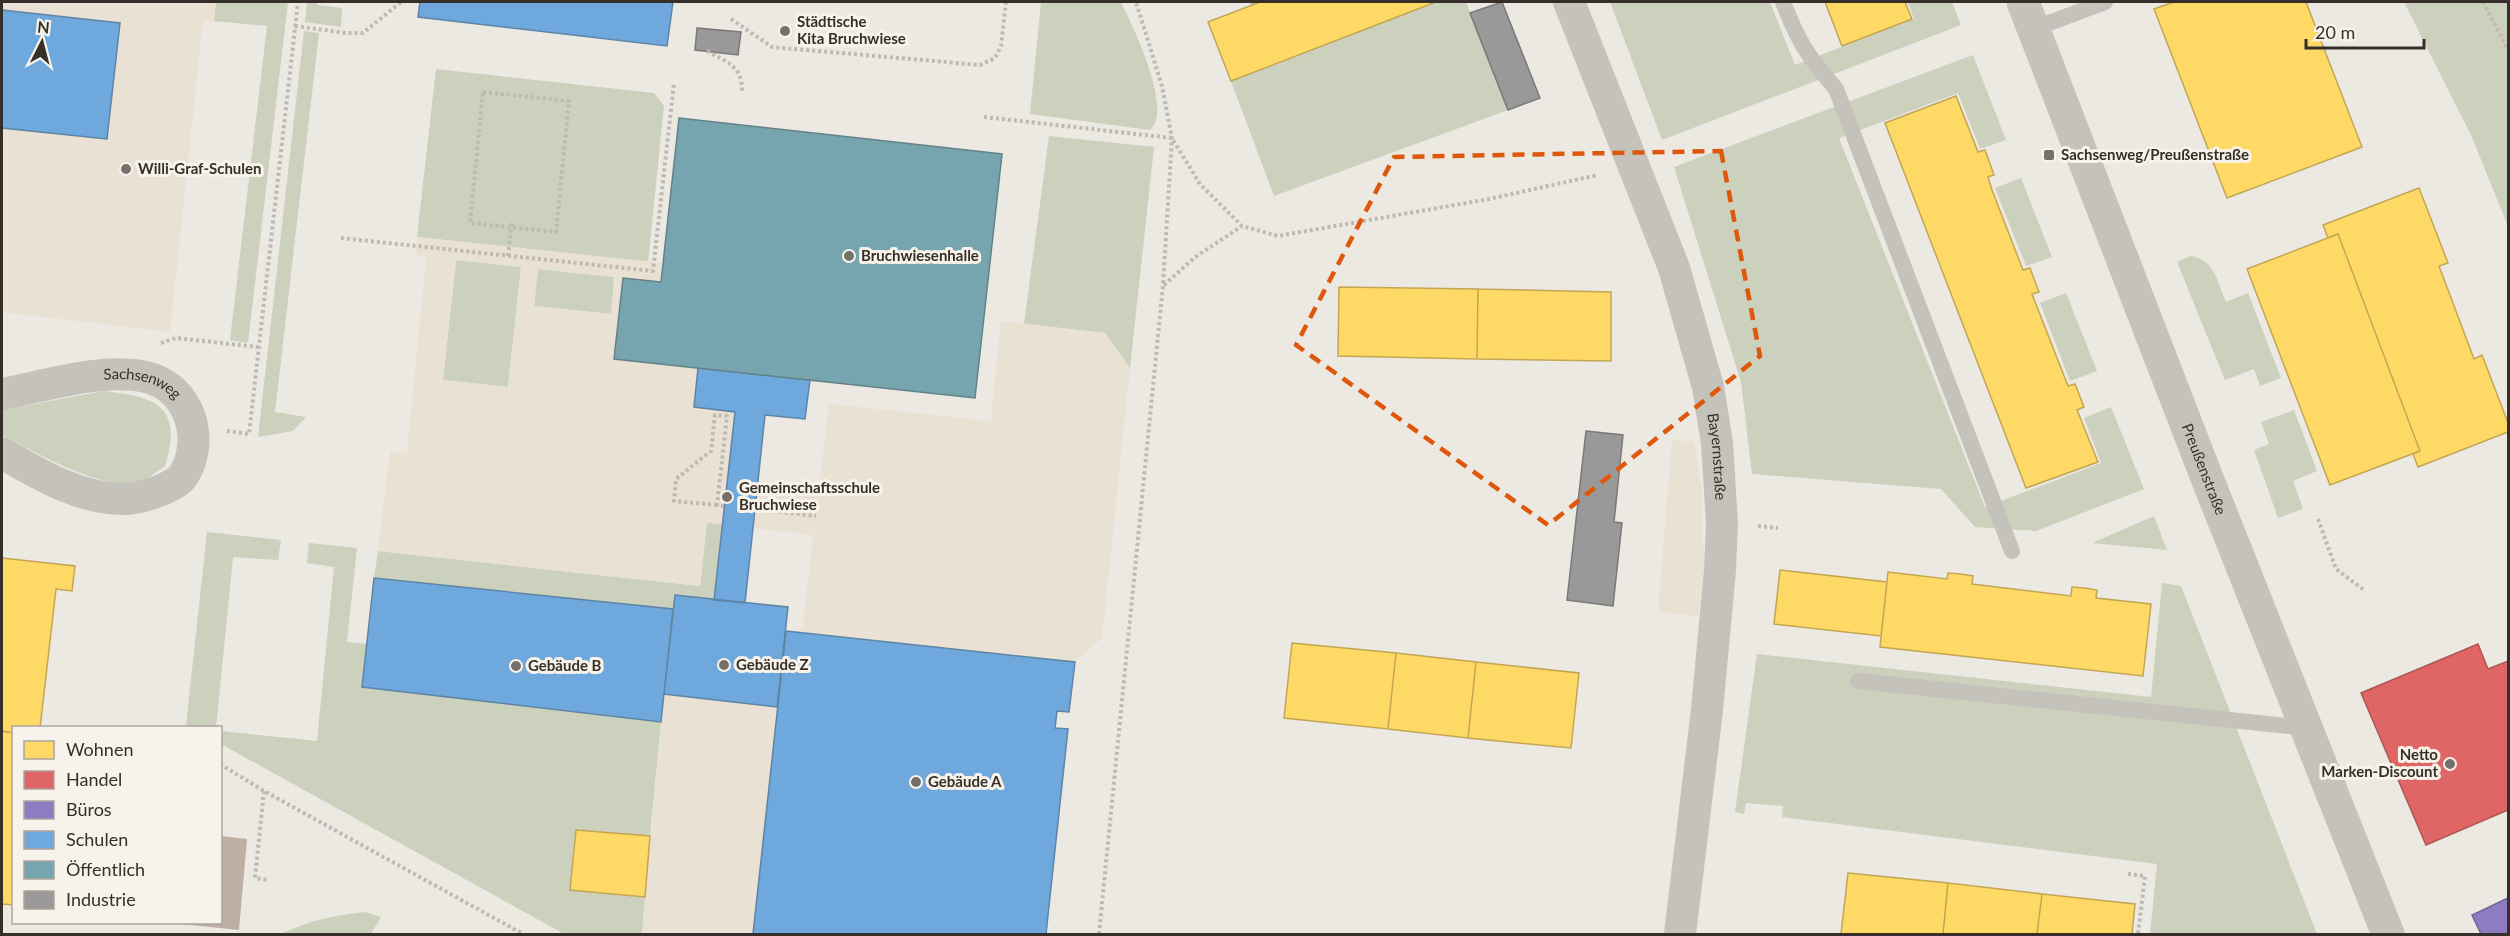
<svg xmlns="http://www.w3.org/2000/svg" width="2510" height="936" font-family="Lato,sans-serif">
<style>
.green{fill:#cbd1bd}
.plaza{fill:#e9e1d3;fill-rule:evenodd}
.homes{fill:#ffd966;stroke:#c3a654;stroke-width:1.5}
.shops{fill:#e06666;stroke:#ad5654;stroke-width:1.5}
.offices{fill:#8e7cc3;stroke:#746595;stroke-width:1.5}
.schools{fill:#6fa8dc;stroke:#5e84a6;stroke-width:1.5}
.public{fill:#76a5af;stroke:#638287;stroke-width:1.5}
.industry{fill:#999;stroke:#7b7977;stroke-width:1.5}
.building{fill:#beafa5}
.lines{fill:none;stroke-linecap:round;stroke-linejoin:round}
.path{stroke:#beb9b3;stroke-width:4;stroke-dasharray:3 3;stroke-linecap:butt}
.service{stroke:#c5c1bb;stroke-width:16}
.minor{stroke:#c5c1bb;stroke-width:32}
.tertiary{stroke:#c5c1bb;stroke-width:33}
.marked{fill:none;stroke:#df570d;stroke-width:4.5;stroke-dasharray:12 8;stroke-linejoin:round}
.poi-dot{fill:#76706a;stroke:#f8f3ea;stroke-width:2}
.labels{text-anchor:middle;stroke-width:6;stroke-linejoin:round;paint-order:stroke}
.poi-label{font-size:15px;font-weight:bold;fill:#362f29;stroke:#f8f3ea;text-anchor:start}
.street-label{font-size:15px;fill:#362f29;stroke:#f8f3ea}
</style>
<rect width="100%" height="100%" fill="#ece8e2"/>
<!-- green -->
<path class="green" d="M216,2H288L248,343L230,340L267,26L214,21Z
M307,2H317V5L342,8L341,27L305,22Z
M1041,2H1121C1132,24 1174,111 1150,130L1030,114Z
M1436,2H1466L1508,110L1274,196L1231,81Z
M1610,2H1770L1795,65L1914,19L1908,2H1952L1961,25L1662,140Z
M2404,2H2508V226L2471,135Z
M304,31L319,33L275,412L306,417L293,431L258,437Z
M1973,55L2006,140L1980,149L1958,93L1839,138L1985,507L2101,463L2084,418L2111,407L2144,489L2036,531L1975,527L1941,489L1752,474L1741,382L1674,167Z
M436,69L654,93L664,106L648,262L417,237Z
M1049,136L1154,147L1130,368L1105,333L1024,324Z
M2021,178L2052,257L2026,266L1995,188Z
M2190,256C2215,259 2217,281 2226,302L2248,293L2281,378L2260,386L2254,369L2225,380L2177,262Z
M456,260L521,267L508,387L443,380Z
M538,269L615,277L611,314L534,306Z
M2066,293L2097,371L2070,381L2040,303Z
M104,391C158,397 183,407 165,466C157,471 146,481 137,483C102,491 33,451 2,435V410Z
M2294,410L2317,471L2293,481L2303,509L2278,518L2254,450L2269,444L2261,422Z
M2154,516L2167,550L2092,543Z
M707,522L722,524L714,600L675,595L673,609L374,578L378,551L700,586Z
M207,532L281,540L278,560L233,557L216,727H191L186,725Z
M309,543L357,548L347,642L367,644L363,687L661,722L650,836L576,830L570,890L645,897L642,934H564L221,744V731L317,741L334,567L307,563Z
M2162,583L2181,586L2317,934H2150L2157,864L1782,817L1783,806L1746,803L1744,814L1735,812L1757,654L2151,697Z
M366,912L381,917L371,934H280C310,921 333,915 366,912Z"/>
<!-- plaza -->
<path class="plaza" d="M2,2H216L214,21L203,20L170,332L2,312V128L107,139L120,23L2,10Z
M417,237L663,263L661,282L623,278L614,359L698,368L694,406L735,412L722,524L707,523L700,586L378,551L390,451L407,453L426,257L415,255ZM456,260L521,267L508,387L443,380ZM538,269L614,277L611,314L534,306Z
M1001,321L1105,333L1130,368L1102,638L1075,662L802,633L813,535L753,528L757,489L818,497L829,404L991,421Z
M1672,440L1694,442L1701,485L1704,569L1698,616L1658,612Z
M664,694L777,707L753,934H642Z"/>
<!-- homes -->
<path class="homes" d="M1260,2H1436L1231,81L1208,22Z
M1825,2H1905L1912,19L1842,46Z
M2174,2H2306L2362,147L2227,198L2154,9Z
M1956,96L1978,152L1985,150L1994,175L1988,177L1992,190L2023,270L2030,268L2034,279L2039,292L2032,294L2068,386L2075,384L2084,407L2077,410L2098,462L2026,488L1885,123Z
M2419,188L2448,263L2439,266L2474,359L2482,355L2508,423V432L2418,467L2413,454L2420,451L2338,234L2328,238L2323,225Z
M2338,234L2420,451L2330,485L2247,269Z
M1339,287L1478,289L1477,359L1338,356Z
M1478,289L1611,292V361L1477,359Z
M2,558L75,566L72,591L56,589L40,728H14V733L2,731Z
M1780,570L1887,582L1881,636L1774,624Z
M1888,572L1947,579L1948,573L1960,574L1973,576L1972,584L2071,596L2072,587L2085,588L2097,590L2096,598L2151,604L2143,676L1880,647Z
M1292,643L1396,653L1388,729L1284,718Z
M1396,653L1476,662L1468,738L1388,729Z
M1476,662L1579,673L1571,748L1468,738Z
M2,731L14,733V905L2,904Z
M576,830L650,836L645,897L570,890Z
M1848,873L1948,883L1943,934H1841Z
M1948,883L2042,894L2037,934H1943Z
M2042,894L2135,904L2132,934H2037Z"/>
<!-- shops -->
<path class="shops" d="M2478,644L2488,669L2508,661V810L2426,845L2361,693Z"/>
<!-- offices -->
<path class="offices" d="M2508,898V934H2481L2472,915Z"/>
<!-- schools -->
<path class="schools" d="M420,2H673L667,46L418,17Z
M2,10L120,23L107,139L2,128Z
M698,368L810,380L805,419L765,415L745,603L714,600L735,412L694,407Z
M374,578L673,609L661,722L362,687Z
M675,595L788,607L777,707L664,694Z
M786,631L1075,662L1069,712L1057,711L1055,728L1068,729L1046,934H753Z"/>
<!-- public -->
<path class="public" d="M679,118L1002,154L975,398L614,359L623,278L661,282Z"/>
<!-- industry -->
<path class="industry" d="M1502,2L1540,98L1508,110L1470,13Z
M697,28L741,32L738,55L695,50Z
M1586,431L1623,435L1614,522L1622,523L1613,606L1567,600Z"/>
<!-- building -->
<path class="building" d="M220,836L247,839L239,930L181,924L220,922Z"/>
<g class="lines">
<!-- path -->
<path class="path" d="M1252,2L1253,4
M2483,2L2508,49
M731,19L772,47L980,65L995,58L1001,46L1006,2
M295,26L346,33H363L401,2
M707,51C726,62 742,65 742,91
M483,92L569,101L556,232L470,223Z
M984,117L1172,138L1200,184L1242,226L1278,236L1489,199L1598,175
M341,238L653,271L674,83
M508,256L512,221
M1164,285L1194,258L1242,226
M161,343L176,338L258,347
M227,431L249,434L298,2
M717,505L674,501L676,479L711,451L715,415L727,416L717,505L725,506
M755,509L816,516
M2318,519L2336,569L2364,590
M1758,526L1778,528
M220,764L264,791L523,934
M264,791L255,878L267,880
M2128,874L2145,876L2138,934
M1099,934L1163,285L1172,138L1162,86L1136,2"/>
<!-- service -->
<path class="service" d="M1783,2C1798,41 1808,57 1836,89L2012,551
M2033,29L2105,2
M1858,681L2307,728"/>
<!-- minor -->
<g class="minor">
<path id="s1" d="M1569,2L1674,268L1708,387L1717,443L1722,523L1720,570L1707,710L1680,934"/>
<path id="s2" d="M2,394C45,386 103,367 146,377C190,387 206,440 183,476C175,488 139,499 125,499C81,500 38,474 2,453"/>
</g>
<!-- tertiary -->
<path class="tertiary" id="s3" d="M2023,2L2207,478L2388,934"/>
</g>
<!-- marked area -->
<path class="marked" d="M1721,151L1760,356L1548,525L1296,345L1394,157Z"/>
<!-- markers -->
<g class="poi-dot">
<circle cx="785" cy="31" r="6"/>
<rect x="2043" y="149" width="12" height="12" rx="3"/>
<circle cx="126" cy="169" r="6"/>
<circle cx="849" cy="256" r="6"/>
<circle cx="727" cy="497" r="6"/>
<circle cx="724" cy="665" r="6"/>
<circle cx="516" cy="666" r="6"/>
<circle cx="2450" cy="764" r="6"/>
<circle cx="916" cy="782" r="6"/>
</g>
<g class="labels">
<!-- poi labels -->
<g class="poi-label">
<text x="797" y="27">Städtische<tspan x="797" dy="17">Kita Bruchwiese</tspan></text>
<text x="2061" y="160">Sachsenweg/Preußenstraße</text>
<text x="138" y="174">Willi-Graf-Schulen</text>
<text x="861" y="261">Bruchwiesenhalle</text>
<text x="739" y="493">Gemeinschaftsschule<tspan x="739" dy="17">Bruchwiese</tspan></text>
<text x="736" y="670">Gebäude Z</text>
<text x="528" y="671">Gebäude B</text>
<text x="2438" y="760" text-anchor="end">Netto<tspan x="2438" dy="17">Marken-Discount</tspan></text>
<text x="928" y="787">Gebäude A</text>
</g>
<!-- street labels -->
<g class="street-label">
<text dy="5" stroke="none"><textPath href="#s2" startOffset="144">Sachsenweg</textPath></text>
<text dy="5" stroke="none"><textPath href="#s1" startOffset="480">Bayernstraße</textPath></text>
<text dy="5" stroke="none"><textPath href="#s3" startOffset="501">Preußenstraße</textPath></text>
</g>
</g>
<!-- border -->
<rect width="2510" height="936" fill="none" stroke="#362f29" stroke-width="6"/>
<!-- legend -->
<rect x="12" y="726" width="210" height="198" fill="#f8f3ea" stroke="#aaa59d" stroke-width="1.5"/>
<rect x="24" y="741" width="30" height="18" fill="#ffd966" stroke="#aaa59d" stroke-width="1.5"/>
<text x="66" y="756" font-size="18" fill="#362f29">Wohnen</text>
<rect x="24" y="771" width="30" height="18" fill="#e06666" stroke="#aaa59d" stroke-width="1.5"/>
<text x="66" y="786" font-size="18" fill="#362f29">Handel</text>
<rect x="24" y="801" width="30" height="18" fill="#8e7cc3" stroke="#aaa59d" stroke-width="1.5"/>
<text x="66" y="816" font-size="18" fill="#362f29">Büros</text>
<rect x="24" y="831" width="30" height="18" fill="#6fa8dc" stroke="#aaa59d" stroke-width="1.5"/>
<text x="66" y="846" font-size="18" fill="#362f29">Schulen</text>
<rect x="24" y="861" width="30" height="18" fill="#76a5af" stroke="#aaa59d" stroke-width="1.5"/>
<text x="66" y="876" font-size="18" fill="#362f29">Öffentlich</text>
<rect x="24" y="891" width="30" height="18" fill="#999999" stroke="#aaa59d" stroke-width="1.5"/>
<text x="66" y="906" font-size="18" fill="#362f29">Industrie</text>
<!-- north arrow -->
<g transform="translate(42 42) rotate(6)" stroke="#f8f3ea" stroke-width="4.5" paint-order="stroke">
<path d="M0-4.5L10 22L0 15L-10 22Z" fill="#362f29"/>
<text y="-9" font-size="16" font-weight="bold" text-anchor="middle" fill="#362f29">N</text>
</g>
<!-- scale -->
<path d="M2306 39v9h118v-9" fill="none" stroke="#362f29" stroke-width="3"/>
<text x="2315" y="39" font-size="18" fill="#362f29" stroke="#f8f3ea" stroke-width="4.5" paint-order="stroke">20 m</text>
</svg>
